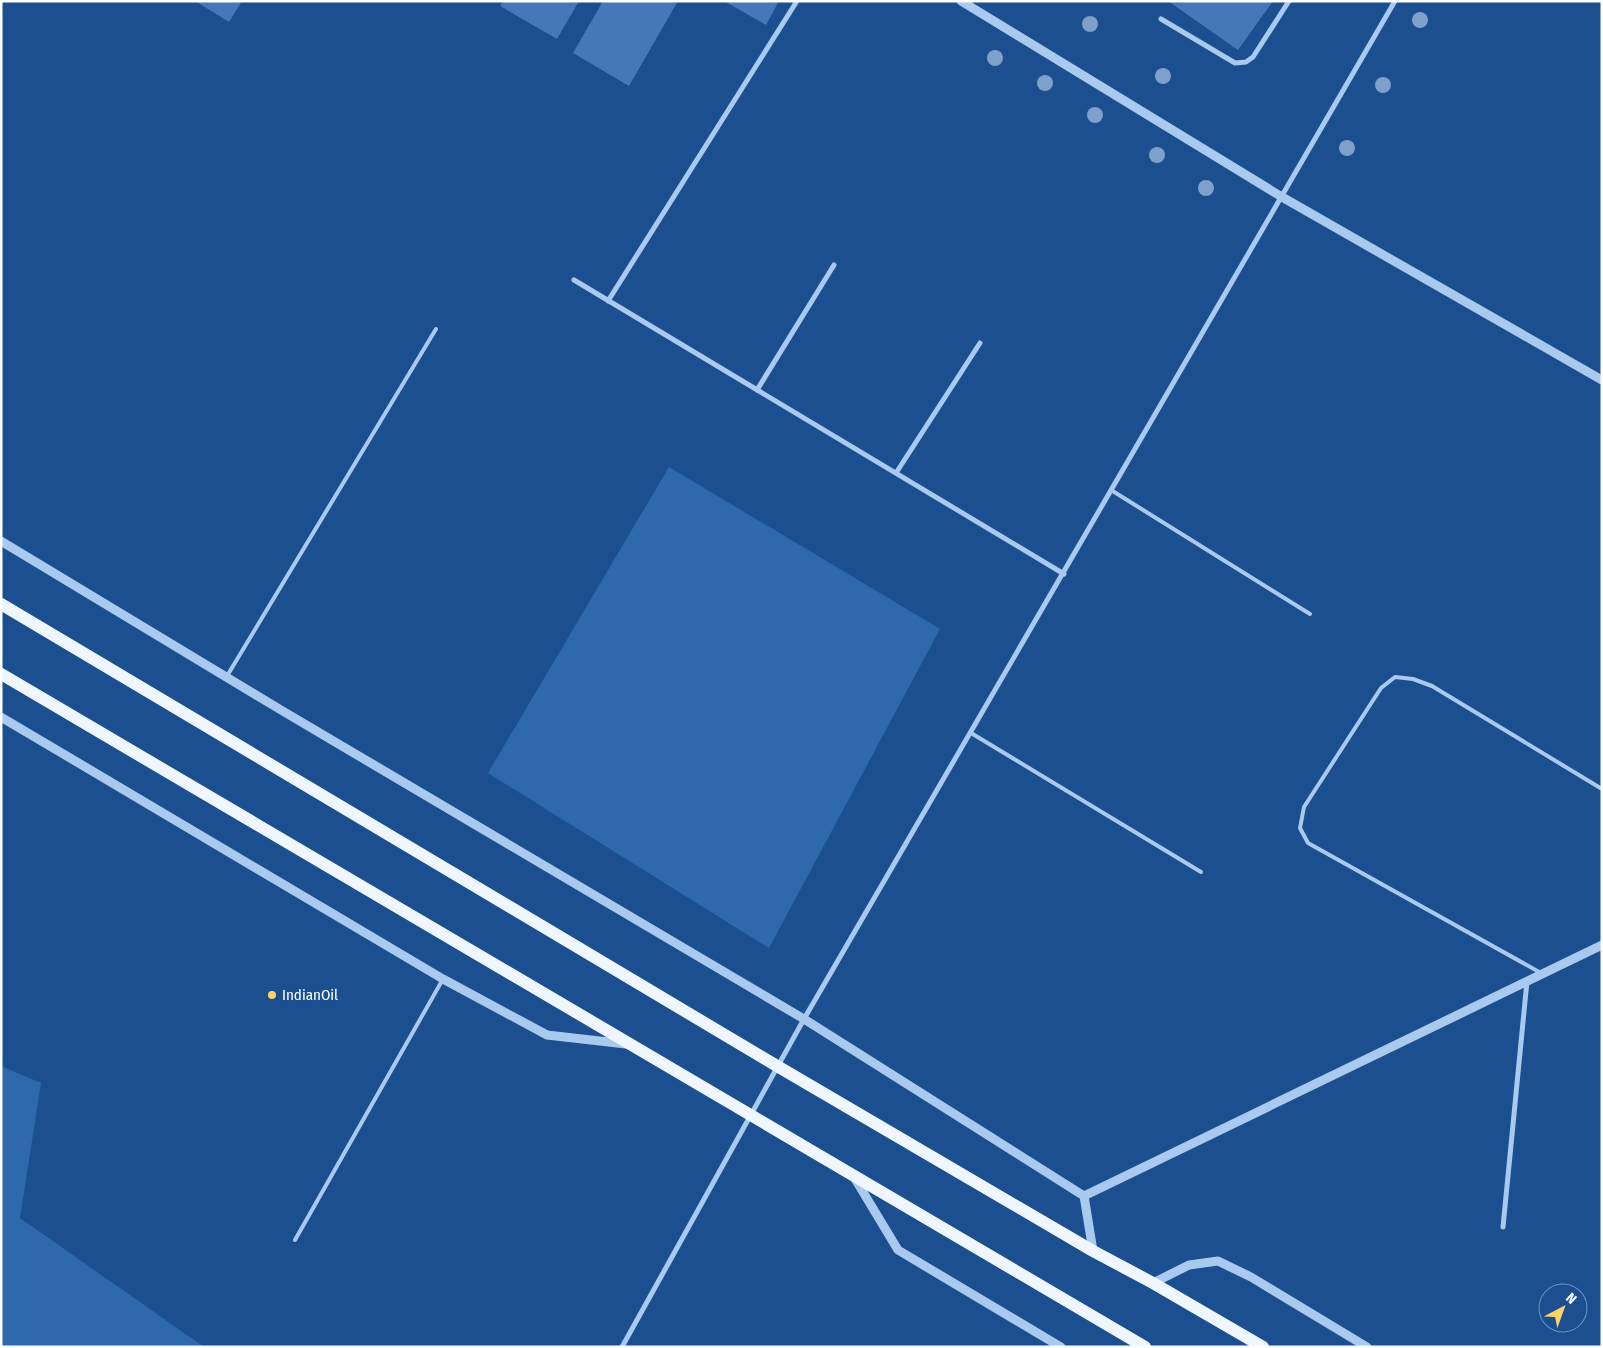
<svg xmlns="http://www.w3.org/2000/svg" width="1603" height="1348" font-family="'Fira Sans Condensed',sans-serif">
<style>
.green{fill:#2e69ad}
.building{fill:#4478b7}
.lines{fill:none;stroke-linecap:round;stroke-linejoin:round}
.service{stroke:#a9c9ee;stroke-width:4}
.minor{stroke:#a9c9ee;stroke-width:5}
.tertiary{stroke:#a9c9ee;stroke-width:9}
.primary{stroke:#f0f6ff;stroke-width:12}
.tree{fill:#7ea0ca}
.poi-dot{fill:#ffd166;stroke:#1b4f8f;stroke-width:2}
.labels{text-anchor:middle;stroke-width:4;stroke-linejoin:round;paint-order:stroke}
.poi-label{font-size:15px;fill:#fff;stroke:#1b4f8f;text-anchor:start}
</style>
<rect width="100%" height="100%" fill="#1b4f8f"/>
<!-- green -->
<path class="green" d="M669,467L940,629L769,948L488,773Z
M1,1066L41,1083L20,1218L204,1347H1Z"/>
<!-- building -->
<path class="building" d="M195,1H242L229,22Z
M503,1H579L557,39L500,6Z
M603,1H678L629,86L573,53Z
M724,1H779L766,25Z
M1168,1H1273L1238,50Z"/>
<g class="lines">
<!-- service -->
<path class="service" d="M1111,490L1310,614
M227,676L436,329
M971,733L1201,872
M1541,973L1308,843L1300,828L1304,807L1381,688L1395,677L1413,679L1432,686L1602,789
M295,1240L443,979"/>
<!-- minor -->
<path class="minor" d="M1161,19L1235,63L1246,62L1253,57L1289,1
M574,280L1064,574
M608,301L797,1
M757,390L834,265
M896,473L980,343
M1503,1227L1527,981
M622,1347L804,1019L1395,1"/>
<!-- tertiary -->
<path class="tertiary" d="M961,1L1282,197L1602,380
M1,541L281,710L804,1019L1084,1196L1093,1251
M1,717L443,979L547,1035L626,1044
M854,1177L898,1250L1061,1347
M1084,1196L1602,945
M1153,1283L1189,1265L1218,1261L1251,1277L1367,1347"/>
<!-- primary -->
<path class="primary" d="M1,604L777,1066L1093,1251L1153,1283L1263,1347
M1,674L1145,1347"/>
</g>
<!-- trees -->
<g class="tree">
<circle cx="1420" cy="20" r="8"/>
<circle cx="1090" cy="24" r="8"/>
<circle cx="995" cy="58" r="8"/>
<circle cx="1163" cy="76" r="8"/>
<circle cx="1045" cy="83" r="8"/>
<circle cx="1383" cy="85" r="8"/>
<circle cx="1095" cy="115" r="8"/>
<circle cx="1347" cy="148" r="8"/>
<circle cx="1157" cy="155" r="8"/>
<circle cx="1206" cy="188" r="8"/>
</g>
<!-- markers -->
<circle class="poi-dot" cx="272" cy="995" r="5"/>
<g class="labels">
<!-- poi labels -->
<g class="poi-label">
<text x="282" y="1000">IndianOil</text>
</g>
</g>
<!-- border -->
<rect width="1603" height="1348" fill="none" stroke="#ffffff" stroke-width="5"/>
<!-- north arrow -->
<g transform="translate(1563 1308) rotate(41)"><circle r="24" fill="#1b4f8f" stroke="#7695bc"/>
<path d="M0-4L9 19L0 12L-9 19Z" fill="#ffd166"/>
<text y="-8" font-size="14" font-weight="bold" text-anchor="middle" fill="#ffffff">N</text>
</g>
</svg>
